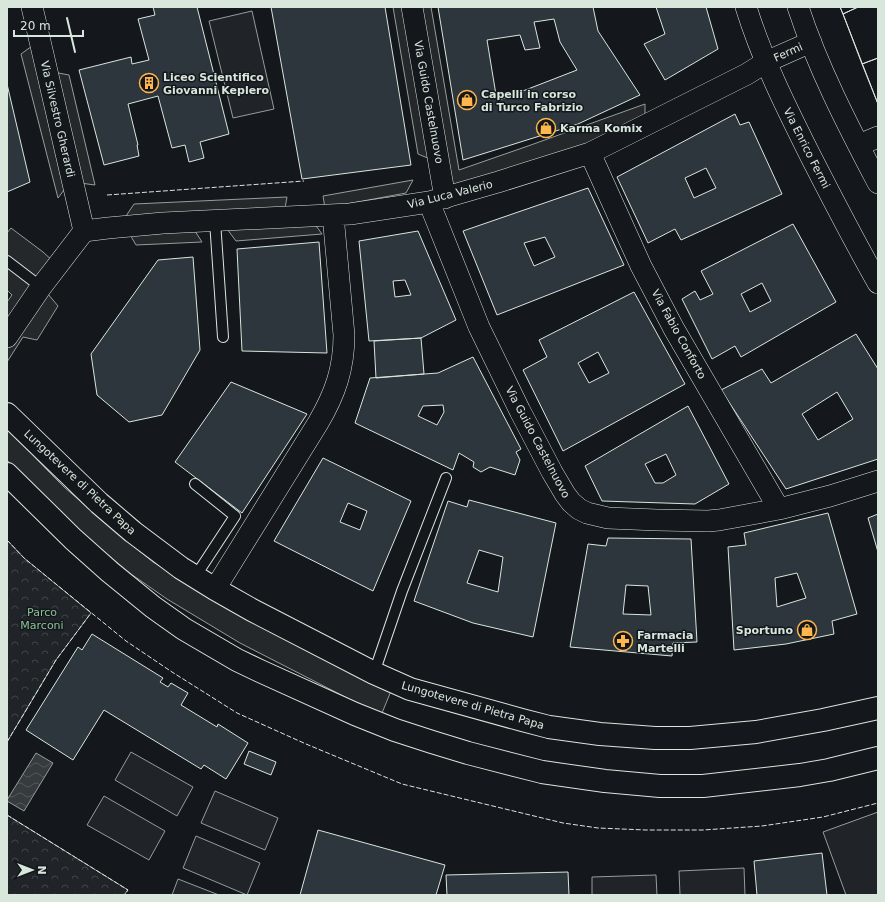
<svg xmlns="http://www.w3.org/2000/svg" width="885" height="902" font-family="'DejaVu Sans',sans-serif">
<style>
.forest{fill:url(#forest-crowns);stroke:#939e99}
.garden{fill:#202428;stroke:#939e99}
.parking{fill:#24282b;stroke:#939e99}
.water{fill:url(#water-waves);stroke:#939e99}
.building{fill:#2c363c;stroke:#d8e6dc;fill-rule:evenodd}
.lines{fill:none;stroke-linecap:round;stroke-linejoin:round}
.service-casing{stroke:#d8e6dc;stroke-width:12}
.minor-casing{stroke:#d8e6dc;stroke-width:22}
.tertiary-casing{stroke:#d8e6dc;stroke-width:24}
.service{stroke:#14181c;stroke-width:10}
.minor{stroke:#14181c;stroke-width:21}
.tertiary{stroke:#14181c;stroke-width:22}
.fence{stroke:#d8e6dc;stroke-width:1;stroke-dasharray:5 2;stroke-linecap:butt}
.wall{stroke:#d8e6dc;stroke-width:2}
.labels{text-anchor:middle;stroke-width:3;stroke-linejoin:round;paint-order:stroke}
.street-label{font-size:11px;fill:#d8e6dc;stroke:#14181c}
.poi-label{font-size:11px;font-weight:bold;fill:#d8e6dc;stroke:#14181c;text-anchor:start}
.park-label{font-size:11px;fill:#8ac095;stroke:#14181c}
</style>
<defs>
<pattern id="forest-crowns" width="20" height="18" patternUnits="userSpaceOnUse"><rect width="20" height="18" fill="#202428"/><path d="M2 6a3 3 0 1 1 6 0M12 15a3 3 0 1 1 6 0" fill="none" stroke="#404447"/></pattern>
<pattern id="water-waves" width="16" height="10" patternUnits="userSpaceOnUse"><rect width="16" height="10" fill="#363b3e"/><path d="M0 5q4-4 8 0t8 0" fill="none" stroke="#525759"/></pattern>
</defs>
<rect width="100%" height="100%" fill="#14181c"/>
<!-- forest -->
<path class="forest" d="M7,540L24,558L91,613L56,660L7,742Z
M7,815L128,890L124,895H7Z"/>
<!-- garden -->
<path class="garden" d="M252,11L274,109L233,118L209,21Z
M131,752L193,787L177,816L115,780Z
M215,791L278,818L265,850L201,823Z
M104,796L165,831L149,860L87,825Z
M878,812V895H846L823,832Z
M196,836L260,863L247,895L183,868Z
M744,868L745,895H680L679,871Z
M656,875L657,895H592V877Z
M178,879L219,895H172Z"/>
<!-- parking -->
<path class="parking" d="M393,7H405L430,159L418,154Z
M420,7H431L459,170L528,146L645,104V120L599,140L453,191Z
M32,46L67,186L58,198L21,54Z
M53,72L69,75L95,185L80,183Z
M413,180L406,193L325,208L323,196Z
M287,197L285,208L126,216L134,204Z
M314,223L322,234L236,241L227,229Z
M11,228L43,252L65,272L48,294L58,306L37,340L23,337L7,362V302L12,295L7,290V233Z
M195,231L202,242L136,245L129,233Z
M7,428L48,471L64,487L116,532L153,562L242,616L349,672L391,691L382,713L353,701L240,643L167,599L131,574L96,545L56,508L7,460Z"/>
<!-- water -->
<path class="water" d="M36,753L53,763L24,811L7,801V800Z"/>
<!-- building -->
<path class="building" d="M153,7H197L229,134L200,142L204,158L189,162L185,145L172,148L158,96L128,104L138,145H137L139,156L104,165L79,70L131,57L132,64L149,60L138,19L155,15Z
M271,7H385L411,165L302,179Z
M438,7H593L598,31L640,95L578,124L463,160ZM554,19L560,42L577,70L497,101L487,40L520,35L525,50L540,48L534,22Z
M656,7H706L718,49L665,80L644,44L665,34Z
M840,7H878V104L843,14Z
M840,7H858L843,14Z
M858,7H878V58L862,64L843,14Z
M878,58V104L862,64Z
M7,84L30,182L7,192Z
M735,114L740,125L749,122L782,194L681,240L675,229L648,243L617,177ZM706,168L716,188L694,198L685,178Z
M588,188L624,265L497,315L463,231ZM545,237L555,257L534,266L524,243Z
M793,224L836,302L741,357L735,346L712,359L682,299L695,291L700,300L713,294L701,271ZM762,283L771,301L750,312L741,294Z
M418,231L456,320L421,338L369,341L359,241ZM405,280L411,295L395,297L393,281Z
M319,242L327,353L242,351L237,249Z
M193,257L200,350L162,415L129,422L97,395L91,354L158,260Z
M634,292L685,384L563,451L523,370L547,357L539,340ZM598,352L609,373L589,383L578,363Z
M856,334L878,369V459L786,489L721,390L762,369L771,383ZM837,392L853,419L818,440L802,414Z
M421,338L424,374L376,378L374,341Z
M473,357L521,449L516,452L520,460L515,475L490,467L481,472L473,467L474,462L459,453L453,470L355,423L370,378L438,373ZM443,405L444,412L437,425L418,416L423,406Z
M231,382L307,414L242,513L175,462Z
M688,406L729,484L695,504L602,501L585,466ZM666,454L676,475L663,483H655L645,464Z
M323,458L411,501L373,591L274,541ZM348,503L367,511L360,530L340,522Z
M469,500L556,523L533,637L473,623L414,601L448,501L467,507ZM479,550L503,557L498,592L467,583Z
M828,513L857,614L832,621L834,634L786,644L734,650L728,547L746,545L744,533ZM797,573L806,598L777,607L775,578Z
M878,514V552L868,518Z
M608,538L691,539L697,642L673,643L672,656L570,647L588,544L606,546ZM626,585L648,586L651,615L623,614Z
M92,634L163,678L160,682L168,687L171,683L188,693L181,705L217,727L218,724L248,743L226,779L204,765L201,769L104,710L73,760L26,730L78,647L82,650Z
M249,751L276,762L271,775L244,764Z
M318,830L445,865L436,895H300Z
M822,853L827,895H757L754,861Z
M568,872L569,895H447L446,875Z"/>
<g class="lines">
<defs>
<path id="service" d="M215,221L223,337
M7,261L41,287
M195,484L235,516L195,577
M374,673L402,591L446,478"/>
<path id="minor" d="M32,7L46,67L84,231
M412,7L445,198
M746,7C762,59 786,107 810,155C832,198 854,241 878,283
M798,7C818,68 848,126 878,183
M859,145L878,137
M590,153L641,266L674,329L779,509
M429,202L479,327L520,411L552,472L565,494L571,502L579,509L587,513L608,518L657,520L708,521L719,520L779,509L830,496L878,481
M84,231L108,228L163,223L350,214L429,202L498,182L590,153L612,142L747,74L766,62L811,42
M7,337L41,287L84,231
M215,589L318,423C335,394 344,369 344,335L333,215"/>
<path id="tertiary" d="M7,414L99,503L133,532L181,568L215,589L252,610L374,673L410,689L522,720L549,727L600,734L655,738H690L756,732L823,720L878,708
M7,474L73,539L110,572L153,607L184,629L237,660L260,671L355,714L395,730L432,742L468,753L542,772L605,781L660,786H703L800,775L829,770L878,758"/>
</defs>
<!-- service casing -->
<use href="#service" class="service-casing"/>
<!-- minor casing -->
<use href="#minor" class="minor-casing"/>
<!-- tertiary casing -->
<use href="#tertiary" class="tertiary-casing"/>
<!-- service -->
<use href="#service" class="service"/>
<!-- minor -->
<use href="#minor" class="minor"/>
<!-- tertiary -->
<use href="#tertiary" class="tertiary"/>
<!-- fence -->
<path class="fence" d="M107,195L304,181
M7,540L24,558L126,641L172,672L237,713L306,744L402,784L563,823L598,828L646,830H703L762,826L823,817L878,803
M7,742L56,660L91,613
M7,815L128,890L124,895"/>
<!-- wall -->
<path class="wall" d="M67,18L75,52"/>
</g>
<!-- icons -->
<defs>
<symbol id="building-ring" viewBox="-11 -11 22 22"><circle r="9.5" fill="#14181c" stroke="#ffb74d" stroke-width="1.5"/><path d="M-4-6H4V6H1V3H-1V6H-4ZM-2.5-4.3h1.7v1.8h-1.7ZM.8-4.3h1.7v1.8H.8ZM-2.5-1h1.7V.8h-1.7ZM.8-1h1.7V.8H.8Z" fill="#ffb74d"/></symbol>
<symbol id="shop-ring" viewBox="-11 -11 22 22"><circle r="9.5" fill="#14181c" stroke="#ffb74d" stroke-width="1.5"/><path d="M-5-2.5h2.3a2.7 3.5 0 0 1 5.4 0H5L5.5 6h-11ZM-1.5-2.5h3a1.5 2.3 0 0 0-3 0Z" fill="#ffb74d"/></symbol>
<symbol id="pharmacy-ring" viewBox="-11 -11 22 22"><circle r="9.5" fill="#14181c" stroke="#ffb74d" stroke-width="1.5"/><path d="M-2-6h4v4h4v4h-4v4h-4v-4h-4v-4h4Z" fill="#ffb74d"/></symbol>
</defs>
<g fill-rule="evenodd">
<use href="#building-ring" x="138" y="72" width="22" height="22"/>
<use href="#shop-ring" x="456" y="89" width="22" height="22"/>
<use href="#shop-ring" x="535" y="117" width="22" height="22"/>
<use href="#shop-ring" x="796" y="619" width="22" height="22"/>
<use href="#pharmacy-ring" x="612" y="630" width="22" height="22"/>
</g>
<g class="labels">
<!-- street labels -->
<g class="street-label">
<text transform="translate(788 52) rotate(-24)" y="4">Fermi</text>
<text transform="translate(429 102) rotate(80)" y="4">Via Guido Castelnuovo</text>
<text transform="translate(58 119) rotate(77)" y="4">Via Silvestro Gherardi</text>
<text transform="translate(807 148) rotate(63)" y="4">Via Enrico Fermi</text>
<text transform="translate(450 194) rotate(-14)" y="4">Via Luca Valerio</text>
<text transform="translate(679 334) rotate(61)" y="4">Via Fabio Conforto</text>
<text transform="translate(538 442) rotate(62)" y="4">Via Guido Castelnuovo</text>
<text transform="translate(80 482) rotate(43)" y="4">Lungotevere di Pietra Papa</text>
<text transform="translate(473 705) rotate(16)" y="4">Lungotevere di Pietra Papa</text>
</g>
<!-- poi labels -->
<g class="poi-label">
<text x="163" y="81">Liceo Scientifico<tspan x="163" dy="13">Giovanni Keplero</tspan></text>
<text x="481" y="98">Capelli in corso<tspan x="481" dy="13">di Turco Fabrizio</tspan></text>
<text x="560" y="132">Karma Komix</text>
<text x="793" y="634" text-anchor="end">Sportuno</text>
<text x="637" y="639">Farmacia<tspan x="637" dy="13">Martelli</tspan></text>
</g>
<!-- park labels -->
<g class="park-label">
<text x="42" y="616">Parco<tspan x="42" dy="13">Marconi</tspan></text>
</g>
</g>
<!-- border -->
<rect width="885" height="902" fill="none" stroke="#d8e6dc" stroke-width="16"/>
<!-- north arrow -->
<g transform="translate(32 870) rotate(90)" stroke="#14181c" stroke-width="3" paint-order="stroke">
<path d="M0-3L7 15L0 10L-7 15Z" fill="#d8e6dc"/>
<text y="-6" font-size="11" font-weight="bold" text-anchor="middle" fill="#d8e6dc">N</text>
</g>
<!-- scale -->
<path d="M14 30v6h69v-6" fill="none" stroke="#d8e6dc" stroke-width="2"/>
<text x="20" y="30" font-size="12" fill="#d8e6dc" stroke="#14181c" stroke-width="3" paint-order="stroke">20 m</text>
</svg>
